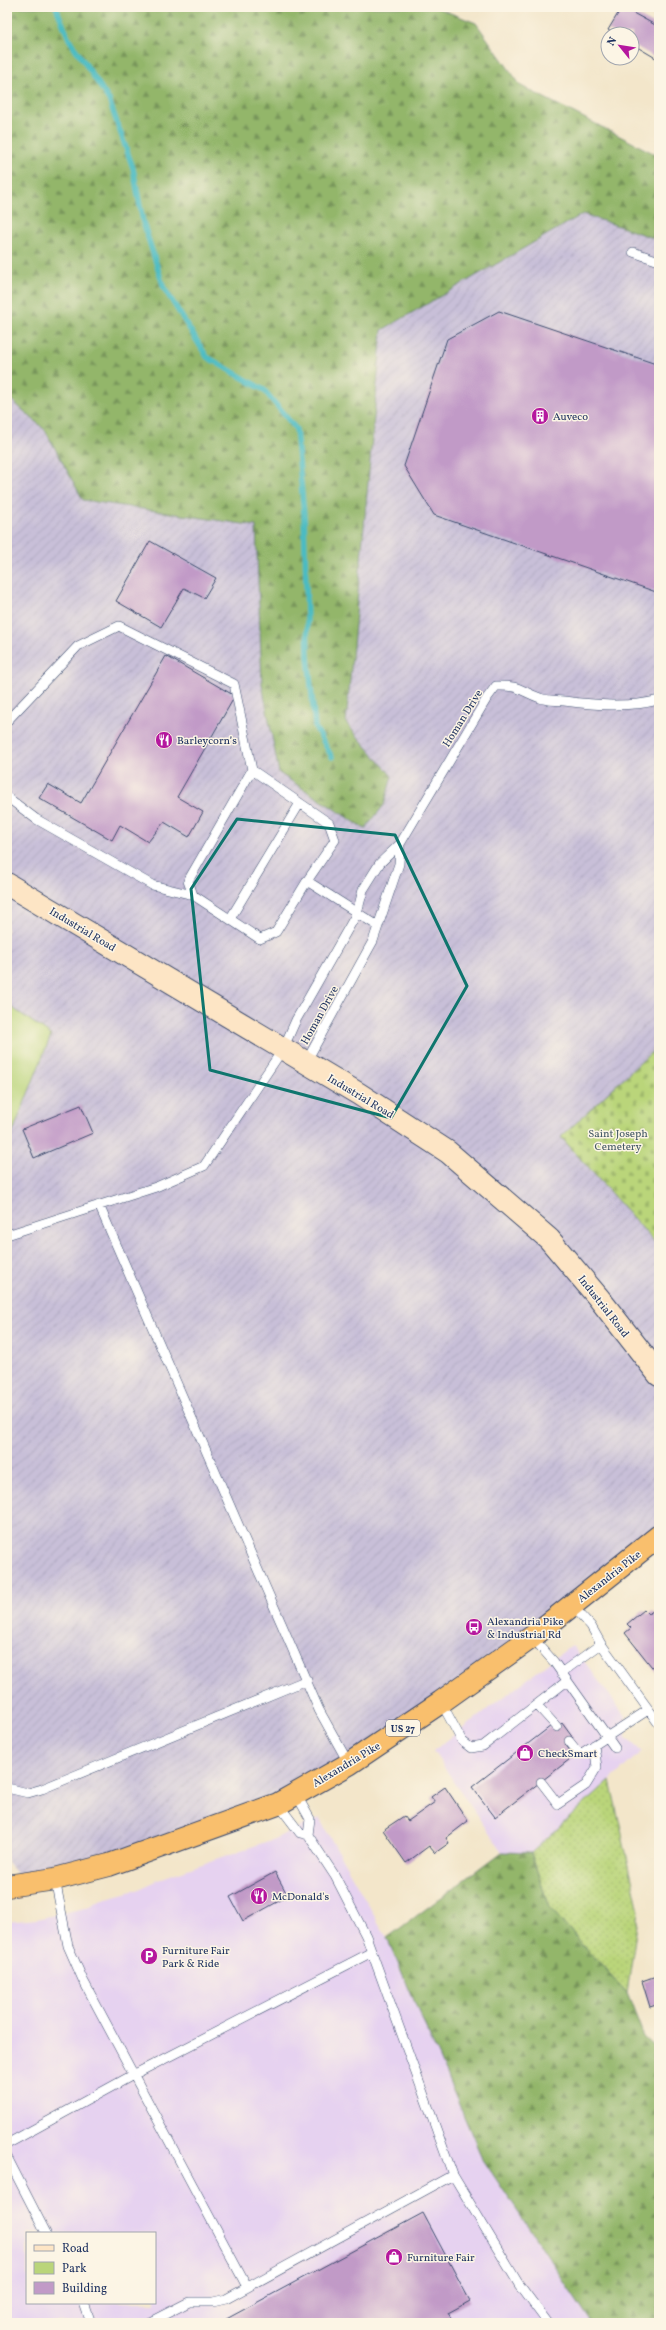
<svg xmlns="http://www.w3.org/2000/svg" width="666" height="2330" font-family="Vollkorn,serif">
<style>
.built{fill:#e6d2f0;fill-rule:evenodd}
.industrial{fill:url(#industrial-furrows)}
.grass{fill:url(#grass-dots);stroke:#6a826c}
.forest{fill:url(#forest-firs);stroke:#577264}
.cemetery{fill:url(#cemetery-stones);stroke:#6a826c}
.park{fill:#bad57a;stroke:#6a826c}
.lines{fill:none;stroke-linecap:round;stroke-linejoin:round}
.stream{stroke:#4cbbc2;stroke-width:5.5}
.building{fill:#c19ac7}
.service-casing{stroke:#3b4a6e;stroke-width:10}
.secondary-casing{stroke:#3b4a6e;stroke-width:24}
.trunk-casing{stroke:#3b4a6e;stroke-width:24}
.service{stroke:#fff;stroke-width:9}
.secondary{stroke:#fde5c5;stroke-width:22}
.trunk{stroke:#f9bf6d;stroke-width:22}
.marked{fill:none;stroke:#0f766e;stroke-width:3;stroke-linejoin:round}
.labels{text-anchor:middle;stroke-width:3;stroke-linejoin:round;paint-order:stroke}
.shield{fill:#fcf5e5;stroke:#5e6a86;stroke-width:1}
.shield-label{font-size:10px;font-weight:bold;fill:#1b2f5e}
.poi-label{font-size:11px;fill:#1b2f5e;stroke:#fcf5e5;text-anchor:start}
.street-label{font-size:11px;fill:#1b2f5e;stroke:#fcf5e5}
.park-label{font-size:11px;fill:#435865;stroke:#fcf5e5}
</style>
<defs>
<pattern id="industrial-furrows" width="10" height="10" patternUnits="userSpaceOnUse"><rect width="10" height="10" fill="#c8bfd8"/><path d="M-1 1l2-2M0 10L10 0M9 11l2-2" fill="none" stroke="#aba4bc"/></pattern>
<pattern id="grass-dots" width="8" height="8" patternUnits="userSpaceOnUse"><rect width="8" height="8" fill="#bad57a"/><path d="M2 2h.1M6 6h.1" fill="none" stroke="#9fb76c" stroke-width="1.8" stroke-linecap="round"/></pattern>
<pattern id="forest-firs" width="22" height="20" patternUnits="userSpaceOnUse"><rect width="22" height="20" fill="#93b66a"/><path d="M5 1l3.5 6h-7zM16 11l3.5 6h-7z" fill="#77945a"/></pattern>
<pattern id="cemetery-stones" width="16" height="16" patternUnits="userSpaceOnUse"><rect width="16" height="16" fill="#bad57a"/><path d="M2 7V4a2 2 0 0 1 4 0v3zM10 15v-3a2 2 0 0 1 4 0v3z" fill="#9fb76c"/></pattern>
</defs>
<rect width="100%" height="100%" fill="#fcf5e5"/>
<filter id="ink" filterUnits="userSpaceOnUse"><feTurbulence type="fractalNoise" baseFrequency=".025" numOctaves="2"/><feDisplacementMap in="SourceGraphic" scale="8" xChannelSelector="R" yChannelSelector="G"/><feConvolveMatrix kernelMatrix="1 2 1 2 8 2 1 2 1" color-interpolation-filters="sRGB"/></filter>
<filter id="wash" filterUnits="userSpaceOnUse"><feTurbulence type="fractalNoise" baseFrequency=".012" numOctaves="4" result="noise"/><feDisplacementMap in="SourceGraphic" scale="16" xChannelSelector="R" yChannelSelector="G"/><feGaussianBlur stdDeviation="0.9" result="paint"/><feColorMatrix in="noise" values="0 0 0 0 0 0 0 0 0 0 0 0 0 0 0 0 0 1.4 0 .05"/><feComposite in="paint" operator="in"/></filter>
<g filter="url(#wash)">
<rect width="100%" height="100%" fill="#f3e6ca"/>
<!-- built -->
<path class="built" d="M572,1645L625,1716L626,1738L642,1751L531,1853L502,1852L433,1751Z
M319,1818L387,1938L482,2158L592,2323H7V1922L37,1919L89,1907L99,1900L137,1890L165,1877L274,1839ZM27,2233H155V2303H27Z"/>
<!-- industrial -->
<path class="industrial" d="M583,214L659,240V1045L561,1137L659,1247V1536L315,1783L26,1884L7,1862V396L45,430L83,500L256,526L262,684L392,776L346,723L382,330Z"/>
<!-- grass -->
<path class="grass" d="M610,1780L639,1911L627,1993L549,1907L531,1853Z"/>
<!-- forest -->
<path class="forest" d="M7,7H435L476,23L521,86L659,156V240L583,214L382,330L346,723L392,776L384,805L365,829L279,773L262,684L256,526L83,500L45,430L7,396Z
M502,1852L531,1853L549,1907L627,1993L644,2037L659,2051V2323H592L482,2158L387,1938Z"/>
<!-- cemetery -->
<path class="cemetery" d="M659,1045V1247L561,1137Z"/>
<!-- park -->
<path class="park" d="M7,1004L51,1035L7,1147Z"/>
<g class="lines">
<!-- stream -->
<path class="stream" d="M56,7L69,39L109,100L133,168L143,222L164,288L207,357L264,390L296,429L304,514L308,656L315,727L332,757"/>
</g>
<g id="blocks">
<!-- building -->
<path class="building" d="M622,7L659,27V60L632,44V34H615L608,30Z
M499,311L659,365V593L434,515L404,466L447,339Z
M150,541L216,578L204,598L184,588L161,627L116,601Z
M166,656L235,696L177,797L203,812L189,837L164,822L148,842L120,825L112,840L39,798L48,784L81,803Z
M81,1105L93,1133L34,1158L22,1129Z
M644,1610L648,1614L653,1611L659,1619V1676L625,1633L631,1628L627,1624Z
M562,1723L573,1738L565,1744L574,1756L495,1817L472,1787L551,1726L554,1730Z
M445,1787L468,1821L446,1838L449,1843L435,1853L429,1846L406,1863L383,1830L404,1816L408,1821L435,1802L431,1797Z
M275,1872L288,1896L243,1921L230,1897Z
M659,1975V2004L650,2007L642,1981Z
M423,2213L470,2301L448,2313L454,2323H219Z"/>
</g>
</g>
<g filter="url(#ink)">
<use href="#blocks" fill-opacity="0" stroke="#3b4a6e" stroke-width="1"/>
<g class="lines">
<defs>
<path id="service" d="M633,252L659,261
M7,721L78,646L119,626L234,684L252,770L188,881L193,895
M252,770L329,823L335,840L307,881
M7,797L36,819L152,885L193,895L260,939L276,932L307,881L378,926
M230,919L300,803
M306,1062L373,941L399,864L400,844
M99,1205L319,1710L349,1764
M7,1235L156,1187L204,1166L283,1049L296,1020L357,913L363,890L380,863L400,844L487,698L496,686C520,685 520,691 540,698C547,701 556,700 564,701C596,705 628,708 659,700
M572,1605L591,1626L601,1644
M532,1637L554,1662L615,1748
M561,1673L601,1644L659,1724
M441,1702L462,1741L471,1748L483,1746L567,1681
M537,1705L557,1727
M569,1741L577,1751L582,1753L648,1710
M541,1782L558,1804L586,1785L597,1767L594,1745
M7,1788L28,1793L42,1789L307,1680
M278,1804L300,1833L308,1835L310,1819L296,1794
M308,1835L335,1876L366,1936L453,2175L518,2283L548,2323
M55,1879L68,1946L83,1980L247,2287
M7,2144L133,2075L372,1952
M7,2157L46,2233
M84,2303L91,2323
M148,2323L189,2302H213L226,2299L453,2175"/>
<path id="secondary" d="M7,884L359,1094L448,1152L549,1239L598,1297L659,1375"/>
<path id="trunk" d="M7,1886L55,1879L109,1865L278,1804L349,1764L441,1702L532,1637L659,1536"/>
</defs>
<!-- service casing -->
<use href="#service" class="service-casing"/>
<!-- secondary casing -->
<use href="#secondary" class="secondary-casing"/>
<!-- trunk casing -->
<use href="#trunk" class="trunk-casing"/>
<!-- service -->
<use href="#service" class="service"/>
<!-- secondary -->
<use href="#secondary" class="secondary"/>
<!-- trunk -->
<use href="#trunk" class="trunk"/>
</g>
</g>
<!-- marked area -->
<path class="marked" d="M237,819L395,835L467,986L391,1118L210,1070L191,889Z"/>
<!-- icons -->
<defs>
<symbol id="building-disc" viewBox="-11 -11 22 22"><circle r="9.5" fill="#b5179e" stroke="#fcf5e5"/><path d="M-4-6H4V6H1V3H-1V6H-4ZM-2.5-4.3h1.7v1.8h-1.7ZM.8-4.3h1.7v1.8H.8ZM-2.5-1h1.7V.8h-1.7ZM.8-1h1.7V.8H.8Z" fill="#fff"/></symbol>
<symbol id="restaurant-disc" viewBox="-11 -11 22 22"><circle r="9.5" fill="#b5179e" stroke="#fcf5e5"/><path d="M-5-6h1v4h1v-4h1v4h1v-4h1v5L-1.5 .5V6h-2V.5L-5-1ZM5-6V6H3V1.5H1.5Q1.5-4 5-6Z" fill="#fff"/></symbol>
<symbol id="bus-disc" viewBox="-11 -11 22 22"><circle r="9.5" fill="#b5179e" stroke="#fcf5e5"/><path d="M-5-6H5V4H4V6H2V4H-2V6H-4V4H-5ZM-3.5-4V0h7V-4ZM-3.5 1.2v1.5H-2V1.2ZM2 1.2v1.5H3.5V1.2Z" fill="#fff"/></symbol>
<symbol id="shop-disc" viewBox="-11 -11 22 22"><circle r="9.5" fill="#b5179e" stroke="#fcf5e5"/><path d="M-5-2.5h2.3a2.7 3.5 0 0 1 5.4 0H5L5.5 6h-11ZM-1.5-2.5h3a1.5 2.3 0 0 0-3 0Z" fill="#fff"/></symbol>
<symbol id="parking-disc" viewBox="-11 -11 22 22"><circle r="9.5" fill="#b5179e" stroke="#fcf5e5"/><path d="M-3.5-5.5H1a3.5 3.5 0 0 1 0 7H-1V5.5H-3.5ZM-1-3.4V-.6H.8a1.4 1.4 0 0 0 0-2.8Z" fill="#fff"/></symbol>
</defs>
<g fill-rule="evenodd">
<use href="#building-disc" x="530" y="406" width="20" height="20"/>
<use href="#restaurant-disc" x="154" y="730" width="20" height="20"/>
<use href="#bus-disc" x="464" y="1617" width="20" height="20"/>
<use href="#shop-disc" x="515" y="1743" width="20" height="20"/>
<use href="#restaurant-disc" x="249" y="1886" width="20" height="20"/>
<use href="#parking-disc" x="139" y="1946" width="20" height="20"/>
<use href="#shop-disc" x="384" y="2247" width="20" height="20"/>
</g>
<g class="labels">
<!-- shield labels -->
<rect class="shield" x="386" y="1720" width="34" height="16" rx="3"/>
<g class="shield-label">
<text x="403" y="1732">US 27</text>
</g>
<!-- poi labels -->
<g class="poi-label">
<text x="553" y="420">Auveco</text>
<text x="177" y="744">Barleycorn’s</text>
<text x="487" y="1625">Alexandria Pike<tspan x="487" dy="13">&amp; Industrial Rd</tspan></text>
<text x="538" y="1757">CheckSmart</text>
<text x="272" y="1900">McDonald's</text>
<text x="162" y="1954">Furniture Fair<tspan x="162" dy="13">Park &amp; Ride</tspan></text>
<text x="407" y="2261">Furniture Fair</text>
</g>
<!-- street labels -->
<g class="street-label">
<text transform="translate(462 718) rotate(-58)" y="4">Homan Drive</text>
<text transform="translate(83 929) rotate(31)" y="4">Industrial Road</text>
<text transform="translate(319 1015) rotate(-61)" y="4">Homan Drive</text>
<text transform="translate(361 1096) rotate(31)" y="4">Industrial Road</text>
<text transform="translate(604 1306) rotate(52)" y="4">Industrial Road</text>
<text transform="translate(609 1576) rotate(-38)" y="4">Alexandria Pike</text>
<text transform="translate(346 1764) rotate(-31)" y="4">Alexandria Pike</text>
</g>
<!-- park labels -->
<g class="park-label">
<text x="618" y="1137">Saint Joseph<tspan x="618" dy="13">Cemetery</tspan></text>
</g>
</g>
<!-- margin -->
<rect width="666" height="2330" fill="none" stroke="#fcf5e5" stroke-width="24"/>
<!-- legend -->
<rect x="26" y="2232" width="130" height="72" fill="#fcf5e5" stroke="#a2a6af"/>
<rect x="34" y="2245" width="20" height="6" fill="#fde5c5" stroke="#a2a6af"/>
<text x="62" y="2252" font-size="12" fill="#1b2f5e">Road</text>
<rect x="34" y="2262" width="20" height="12" fill="#bad57a" stroke="#a2a6af"/>
<text x="62" y="2272" font-size="12" fill="#1b2f5e">Park</text>
<rect x="34" y="2282" width="20" height="12" fill="#c19ac7" stroke="#a2a6af"/>
<text x="62" y="2292" font-size="12" fill="#1b2f5e">Building</text>
<!-- north arrow -->
<g transform="translate(620 46) rotate(300)"><circle r="19" fill="#fcf5e5" stroke="#a2a6af"/>
<path d="M0-3L7 15L0 10L-7 15Z" fill="#b5179e"/>
<text y="-6" font-size="11" font-weight="bold" text-anchor="middle" fill="#1b2f5e">N</text>
</g>
</svg>
